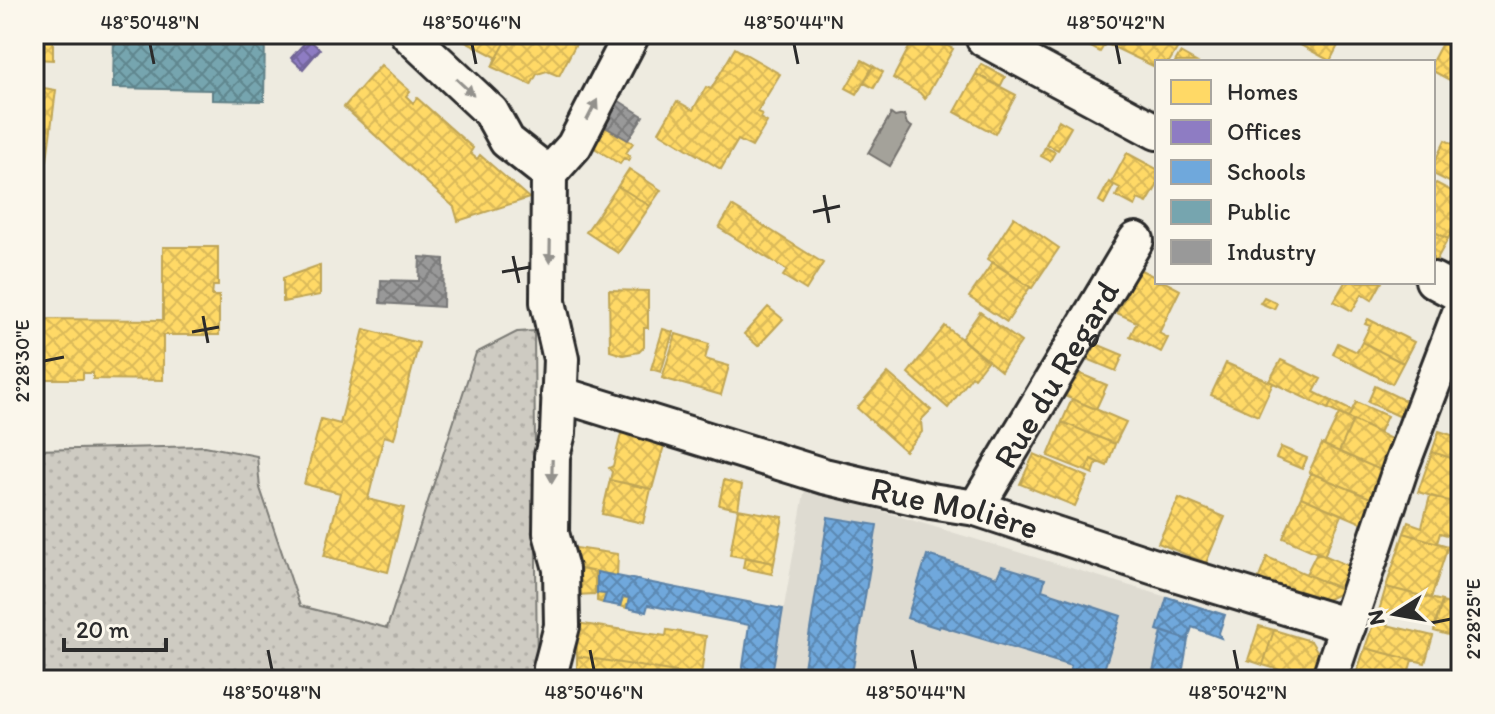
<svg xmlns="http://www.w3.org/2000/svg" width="1495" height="714" font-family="Itim,sans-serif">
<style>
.built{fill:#dedbd1}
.park{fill:url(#park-dots);stroke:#7c7b76;stroke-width:2}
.water{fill:#a4a29a;stroke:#74726e;stroke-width:2}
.homes{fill:url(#homes-cross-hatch);stroke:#bfa554;stroke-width:2}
.offices{fill:url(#offices-cross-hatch);stroke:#706495;stroke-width:2}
.schools{fill:url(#schools-cross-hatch);stroke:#5b82a7;stroke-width:2}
.public{fill:url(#public-cross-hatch);stroke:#608087;stroke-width:2}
.industry{fill:url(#industry-cross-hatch);stroke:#787878;stroke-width:2}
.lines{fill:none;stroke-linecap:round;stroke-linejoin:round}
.street-casing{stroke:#2b2b2b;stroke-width:40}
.street{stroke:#fbf7ec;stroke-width:34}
.oneway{fill:#93918c}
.ticks{fill:none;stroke:#2b2b2b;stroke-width:3}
.labels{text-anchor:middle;stroke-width:8;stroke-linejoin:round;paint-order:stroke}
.street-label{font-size:34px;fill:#2b2b2b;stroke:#fbf7ec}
.neatline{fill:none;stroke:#2b2b2b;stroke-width:3}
.ticks-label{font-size:20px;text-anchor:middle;fill:#2b2b2b}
</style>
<defs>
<pattern id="park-dots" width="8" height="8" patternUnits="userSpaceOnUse" patternTransform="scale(2)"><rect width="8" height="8" fill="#cecbc2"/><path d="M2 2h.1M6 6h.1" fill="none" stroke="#b1aea7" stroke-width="1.8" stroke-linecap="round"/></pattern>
<pattern id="homes-cross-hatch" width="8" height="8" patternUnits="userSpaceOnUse" patternTransform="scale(2)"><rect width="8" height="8" fill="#ffd966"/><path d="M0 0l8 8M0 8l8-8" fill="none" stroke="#dbba59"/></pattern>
<pattern id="offices-cross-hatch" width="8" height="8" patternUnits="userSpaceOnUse" patternTransform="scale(2)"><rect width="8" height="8" fill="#8e7cc3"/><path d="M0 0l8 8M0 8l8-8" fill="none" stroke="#74669f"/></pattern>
<pattern id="schools-cross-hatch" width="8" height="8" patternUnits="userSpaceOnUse" patternTransform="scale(2)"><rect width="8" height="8" fill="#6fa8dc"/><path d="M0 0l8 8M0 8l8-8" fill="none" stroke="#5b89b3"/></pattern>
<pattern id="public-cross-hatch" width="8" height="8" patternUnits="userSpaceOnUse" patternTransform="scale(2)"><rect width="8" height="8" fill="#76a5af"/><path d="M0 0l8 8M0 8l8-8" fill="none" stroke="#61878f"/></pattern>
<pattern id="industry-cross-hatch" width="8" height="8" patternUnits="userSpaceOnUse" patternTransform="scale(2)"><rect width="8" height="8" fill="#999"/><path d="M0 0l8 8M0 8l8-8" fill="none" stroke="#7d7d7d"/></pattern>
</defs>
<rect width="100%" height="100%" fill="#eeebe0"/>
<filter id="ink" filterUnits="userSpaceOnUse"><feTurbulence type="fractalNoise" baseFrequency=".0125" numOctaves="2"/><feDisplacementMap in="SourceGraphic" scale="16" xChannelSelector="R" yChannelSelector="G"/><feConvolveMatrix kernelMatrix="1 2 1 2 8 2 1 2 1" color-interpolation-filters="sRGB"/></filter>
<g filter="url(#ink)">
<!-- built -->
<path class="built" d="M805,488L1167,597L1158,630L1188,640L1181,680H771Z"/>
<!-- park -->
<path class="park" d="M534,331L537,680H34V450L205,446L257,456L260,488L300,606L387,628L476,353L517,332Z"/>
<!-- water -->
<path class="water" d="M891,114L895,117L904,115L907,124L912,127L890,166L868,153Z"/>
<!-- homes -->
<path class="homes" d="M34,34H53V60L35,59Z
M462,34H510L492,67L496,57L460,38Z
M510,34H524L538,41L556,34H581L559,76L547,71L537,74L531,85L492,67Z
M916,34H926L953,49L925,99L920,93L893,78Z
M1067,34H1111L1100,52Z
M1111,34H1147L1177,49L1169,62H1157V68L1105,43Z
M1299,34H1344L1330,61L1295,42Z
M1442,43L1461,53V72L1455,83L1433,71L1432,62Z
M735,48L780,74L757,112L762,114L760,118L767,122L752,147L738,140L721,169L659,132L677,101L693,110L706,87L711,89Z
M34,50L39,88L34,89Z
M1180,53L1196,62H1175Z
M862,60L873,66L857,94L846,88Z
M981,64L1005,77L1000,87L976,74Z
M381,65L410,91L406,96L413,103L417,98L473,148L470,153L477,159L480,155L529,198L458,221L454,207L344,107Z
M873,66L883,72L874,88L864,83Z
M976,74L1016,95L995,134L955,112Z
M38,87L56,90L47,160L34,162V89Z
M1059,120L1071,127L1058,150L1046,144Z
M602,125L633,143L626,153L630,156L628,161L624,158L620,164L591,146Z
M1445,140L1461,148V188L1433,174V165Z
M1045,147L1055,152L1050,161L1041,156Z
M1127,153L1157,169V186L1147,203L1138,199L1135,206L1116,196L1120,188L1111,183Z
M629,169L661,190L650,206L618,186Z
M1109,182L1114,185L1104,204L1099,201Z
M1436,183L1461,196V219L1459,217L1448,239L1433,231V187Z
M618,186L650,206L618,253L586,232Z
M732,206L823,263L806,290L783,276L787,270L719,228Z
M1014,217L1059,248L1032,288L987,259Z
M1433,231L1448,239L1433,266Z
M163,247H218V286H213L212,296H219V335H163V380L93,379V373H83V379H34V319L163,320Z
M993,262L1030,287L1007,322L969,297Z
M320,265V295L283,302V278Z
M1139,269L1157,278V282H1165L1180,290L1159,333L1168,338L1161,352L1130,336L1137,322L1117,313Z
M1345,282H1382L1372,300L1362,294L1352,311L1334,301Z
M609,290L648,291V328H644V347L639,352L623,355L610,351Z
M1264,297L1277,303L1274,309L1260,303Z
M768,307L783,319L758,346L744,334Z
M980,312L1021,342L1001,371L961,339Z
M1368,319L1414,342L1403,363L1362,342L1370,326L1365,324Z
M945,326L988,360L974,378L972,376L948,408L908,373Z
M364,329L419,343L394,439L384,436L368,499L404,508L388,572L324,556L340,493L304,484L321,419L340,424Z
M663,329L673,332L661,372L651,369Z
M676,334L709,344L705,359L729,366L721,395L662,378Z
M1362,342L1403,363L1392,384L1333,354L1338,343L1357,352Z
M1094,343L1123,355L1116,371L1085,358Z
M1281,360L1321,379L1314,392L1332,401L1328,409L1269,381Z
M1226,363L1273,383L1258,416L1211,395Z
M1076,372L1107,385L1096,409L1062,395Z
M888,373L931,410L921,420L922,432L905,451L857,408Z
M1375,386L1406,401L1401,417L1368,402Z
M1072,399L1126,422L1115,444L1062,422Z
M1332,401L1352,411L1348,418L1328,409Z
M1356,402L1387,416L1379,433L1348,418Z
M1339,414L1353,420L1339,452L1324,445Z
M1353,420L1393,440L1383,471L1339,452Z
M1062,422L1115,444L1107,466L1091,459L1086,471L1048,456Z
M622,430L665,442L652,489L610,480L612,472L609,468L613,466Z
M1439,431L1461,438V461L1432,452Z
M1322,444L1383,471L1373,499L1309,472Z
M1281,447L1307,458L1302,469L1276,458Z
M1432,452L1461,461L1459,504L1418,492Z
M1034,454L1088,477L1075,506L1020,484Z
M1091,459L1097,462L1093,474L1086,471Z
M1311,473L1373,499L1364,524L1301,497Z
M610,480L651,489L643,523L602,514Z
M724,480L742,485L738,509L719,505Z
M1430,496L1461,505L1454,537L1440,533L1437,543L1404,533L1408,522L1422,527Z
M1301,497L1342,515L1324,556L1283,538Z
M1179,498L1225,517L1206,563L1158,543Z
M738,509L783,517L774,563L730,555Z
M1404,533L1448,546L1431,598L1386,587Z
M576,548L618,554L617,576L576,568Z
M1317,552L1349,566L1341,589L1306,574Z
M745,557L774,563L772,574L743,568Z
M1267,557L1341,589L1340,593L1324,601L1258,580Z
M576,568L595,572V594L576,595Z
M1386,587L1442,601L1435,625L1379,611Z
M597,593L606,594L603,603L597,601Z
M623,597L629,598L627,608L620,606Z
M1442,602L1461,607V647L1450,644L1452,636L1434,631Z
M1374,622L1433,636L1425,663L1365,648Z
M576,623L666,636L667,630L706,636L701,676L577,656Z
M1259,626L1274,630L1263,665L1248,660Z
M1274,630L1311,641L1319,654L1310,679L1263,665Z
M1365,648L1412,660L1408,674L1416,680H1354Z
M577,656L695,675V680H577Z
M1276,669L1310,679L1273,680Z"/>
<!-- offices -->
<path class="offices" d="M308,39L320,49L303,69L291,58Z"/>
<!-- schools -->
<path class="schools" d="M828,517L877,525L851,680H802Z
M927,555L997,577L1002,566L1045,579L1042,590L1121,616L1101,679L1070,669L1071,666L940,626L939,628L907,618Z
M597,572L783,609L771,680H741L749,625L648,605L646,612L627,608L629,598L623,597L620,606L603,603L606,594L597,593Z
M1167,597L1225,615L1219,633L1221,638L1192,627L1188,640L1157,630Z
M1162,631L1188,640L1181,680H1151Z"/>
<!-- public -->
<path class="public" d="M114,34H265L264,101L212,100V90L113,88Z"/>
<!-- industry -->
<path class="industry" d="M616,99L643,116L628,140L602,125Z
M420,257L444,259L443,307L380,303L381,280L419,281Z"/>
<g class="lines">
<defs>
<g id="street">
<path d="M408,34L491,112L507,141L549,174"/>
<path d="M984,39L1157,132"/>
<path d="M1433,280L1461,295"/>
<path id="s1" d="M559,394L824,476L931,501L976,508L1155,567L1348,626"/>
<path id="s2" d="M976,508L1136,240"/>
<path d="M552,680L551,668L562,626L561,569L551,533L552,456L558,433L561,359L548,302L549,174L574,146L632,34"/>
<path d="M1329,680L1402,464L1461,310"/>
</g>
</defs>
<!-- street casing -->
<use href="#street" class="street-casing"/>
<!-- street -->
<use href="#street" class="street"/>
</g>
<!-- one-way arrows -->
<defs><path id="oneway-solid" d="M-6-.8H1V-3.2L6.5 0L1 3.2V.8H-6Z" transform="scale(2)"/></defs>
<g class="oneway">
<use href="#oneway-solid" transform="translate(465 87) rotate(43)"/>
<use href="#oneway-solid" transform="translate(592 110) rotate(-63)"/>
<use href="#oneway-solid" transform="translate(550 252) rotate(91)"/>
<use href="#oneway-solid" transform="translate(552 471) rotate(91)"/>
</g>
</g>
<!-- ticks -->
<path class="ticks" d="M150,44L154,64M472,44L476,64M794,44L798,64M1116,44L1120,64M824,195L829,223M813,212L840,206M513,256L519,283M502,272L530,267M203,316L208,343M192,332L219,327M44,361L64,357M1431,623L1451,619M268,650L272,670M590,650L594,670M912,650L916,670M1234,650L1238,670"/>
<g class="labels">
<!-- street labels -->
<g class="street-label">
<text dy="12" stroke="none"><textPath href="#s2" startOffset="156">Rue du Regard</textPath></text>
<text dy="12" stroke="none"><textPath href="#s1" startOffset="412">Rue Molière</textPath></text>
</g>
</g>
<!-- margin -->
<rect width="1495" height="714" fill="none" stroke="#fbf7ec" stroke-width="88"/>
<!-- legend -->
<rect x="1155" y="60" width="280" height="224" fill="#fbf7ec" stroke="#a8a59f" stroke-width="2"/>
<rect x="1171" y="80" width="40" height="24" fill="#ffd966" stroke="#a8a59f" stroke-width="2"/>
<text x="1227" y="100" font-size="24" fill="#2b2b2b">Homes</text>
<rect x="1171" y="120" width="40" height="24" fill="#8e7cc3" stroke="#a8a59f" stroke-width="2"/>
<text x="1227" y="140" font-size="24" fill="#2b2b2b">Offices</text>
<rect x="1171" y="160" width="40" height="24" fill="#6fa8dc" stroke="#a8a59f" stroke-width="2"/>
<text x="1227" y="180" font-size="24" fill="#2b2b2b">Schools</text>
<rect x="1171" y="200" width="40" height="24" fill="#76a5af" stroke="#a8a59f" stroke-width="2"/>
<text x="1227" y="220" font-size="24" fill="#2b2b2b">Public</text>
<rect x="1171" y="240" width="40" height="24" fill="#999999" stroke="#a8a59f" stroke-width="2"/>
<text x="1227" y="260" font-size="24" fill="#2b2b2b">Industry</text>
<!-- north arrow -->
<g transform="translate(1395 614) rotate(259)" stroke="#fbf7ec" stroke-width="6" paint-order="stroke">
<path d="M0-6L14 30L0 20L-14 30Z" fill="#2b2b2b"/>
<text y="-12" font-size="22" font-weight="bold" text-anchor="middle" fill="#2b2b2b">N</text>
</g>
<!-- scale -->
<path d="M64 638v12h102v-12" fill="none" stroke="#2b2b2b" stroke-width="4"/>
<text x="76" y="638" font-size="24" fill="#2b2b2b" stroke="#fbf7ec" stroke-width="6" paint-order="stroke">20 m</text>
<rect x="44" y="44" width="1407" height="626" class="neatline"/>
<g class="ticks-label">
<text x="150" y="29">48°50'48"N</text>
<text x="472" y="29">48°50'46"N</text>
<text x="794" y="29">48°50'44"N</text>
<text x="1116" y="29">48°50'42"N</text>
<text transform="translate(22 361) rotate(-90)" y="7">2°28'30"E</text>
<text transform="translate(1473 619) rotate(-90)" y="7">2°28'25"E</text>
<text x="272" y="699">48°50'48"N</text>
<text x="594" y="699">48°50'46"N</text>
<text x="916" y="699">48°50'44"N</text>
<text x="1238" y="699">48°50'42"N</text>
</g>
</svg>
